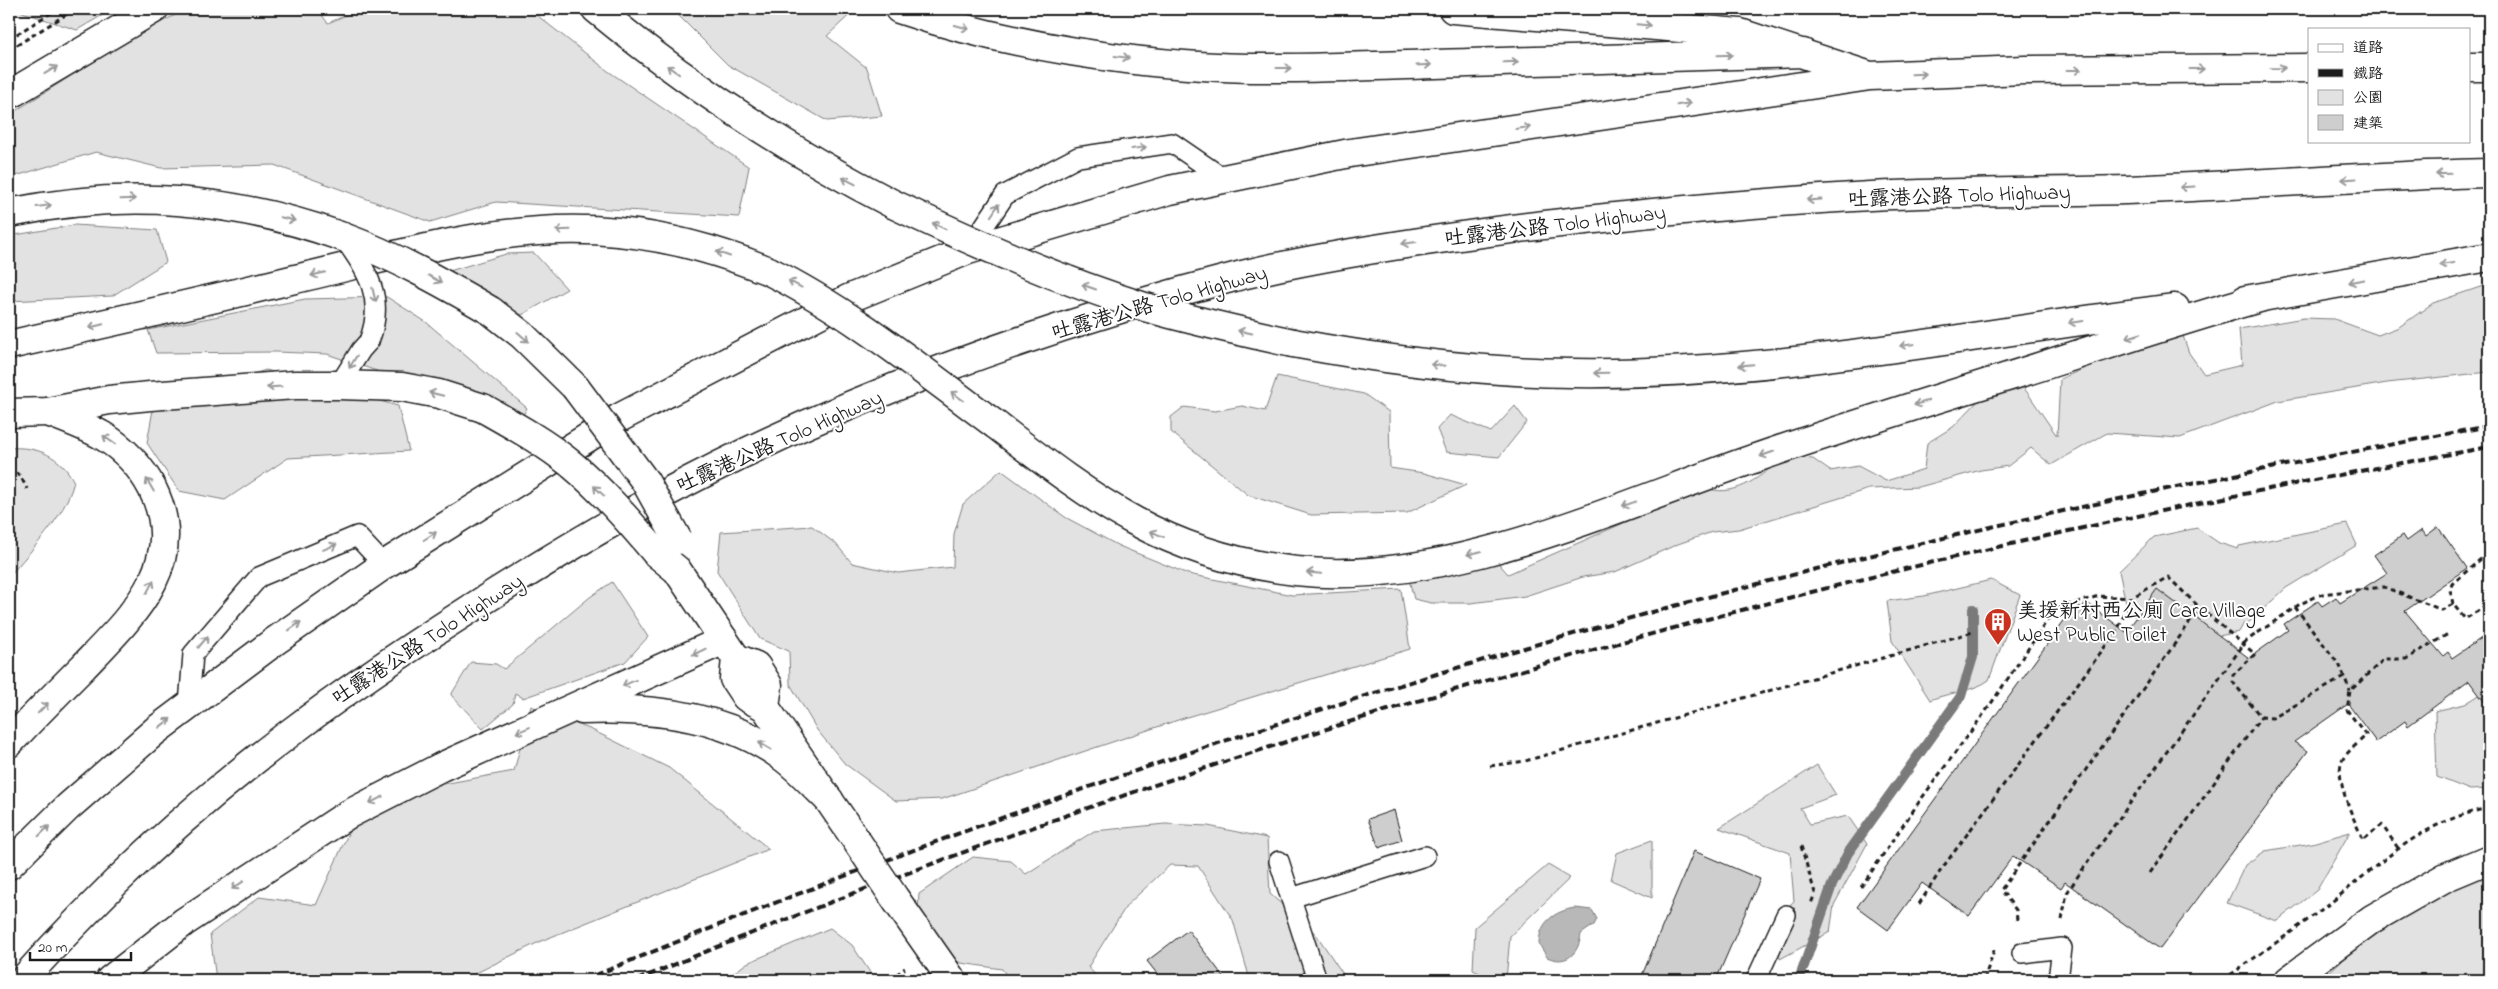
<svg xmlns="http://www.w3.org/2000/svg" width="2498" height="989" font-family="'Indie Flower','LXGW WenKai TC',sans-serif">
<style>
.green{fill:#e2e2e2;stroke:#7f7f7f}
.water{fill:#b8b8b8;stroke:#7a7a7a}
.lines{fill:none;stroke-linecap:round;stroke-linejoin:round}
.stream{stroke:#7a7a7a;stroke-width:10}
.building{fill:#cecece;stroke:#1c1c1c}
.service-casing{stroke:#1c1c1c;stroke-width:22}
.secondary-casing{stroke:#1c1c1c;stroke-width:31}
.motorway-casing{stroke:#1c1c1c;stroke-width:31}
.path{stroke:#1c1c1c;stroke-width:3;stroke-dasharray:5 4;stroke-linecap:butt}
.service{stroke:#fff;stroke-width:19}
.secondary{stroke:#fff;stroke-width:28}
.motorway{stroke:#fff;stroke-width:28}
.rail{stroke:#1c1c1c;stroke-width:4;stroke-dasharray:8 4;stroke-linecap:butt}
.service-bridge-casing{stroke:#1c1c1c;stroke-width:22;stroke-linecap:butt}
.secondary-bridge-casing{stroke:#1c1c1c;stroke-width:31;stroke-linecap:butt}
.motorway-bridge-casing{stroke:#1c1c1c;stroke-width:31;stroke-linecap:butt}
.service-bridge{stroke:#fff;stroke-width:19}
.secondary-bridge{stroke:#fff;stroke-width:28}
.motorway-bridge{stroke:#fff;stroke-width:28}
.oneway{stroke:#999}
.labels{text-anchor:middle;stroke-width:4;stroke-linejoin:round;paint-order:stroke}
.street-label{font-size:21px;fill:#1c1c1c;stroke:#fff}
.poi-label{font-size:21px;fill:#1c1c1c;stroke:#fff;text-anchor:start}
</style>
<rect width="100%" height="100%" fill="#fff"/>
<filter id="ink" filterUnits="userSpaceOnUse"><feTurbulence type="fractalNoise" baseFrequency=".02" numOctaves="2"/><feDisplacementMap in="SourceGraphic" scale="10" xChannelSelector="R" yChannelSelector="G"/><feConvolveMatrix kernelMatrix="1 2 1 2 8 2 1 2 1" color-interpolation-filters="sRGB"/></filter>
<g filter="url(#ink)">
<!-- green -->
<path class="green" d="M13,9H113L77,30Z
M187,9H317L328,23L360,9H529L608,71L749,167L739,217L496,202L430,222L274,165L161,168L96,152L9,178V115L134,36Z
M672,9H856L827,36L867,68L882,116L827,121L728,65Z
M74,225L157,230L166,262L112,296L9,301V236Z
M534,253L567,289L522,315L446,272L506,254Z
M2489,284V372L2387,383L2278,401L2180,438L2107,433L2051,465L2031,448L2008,466L1981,470L1919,487L1869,489L1739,529L1712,532L1678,544L1615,572L1583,577L1525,596L1471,603H1431L1414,599L1403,557H1493L1508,574L1628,521V514L1709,489C1738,497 1762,475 1784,457L1813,459L1830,471L1858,466L1886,481L1924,469L1927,443L1953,427L1979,400L2012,375L2027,392L2057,436L2060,379L2117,354L2182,333L2189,353L2204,374L2242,365L2239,329L2304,318L2334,319L2378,335L2399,327L2433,303Z
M387,297L426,322L527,408L520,420L327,354L276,352L156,353L148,330L305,299Z
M266,370L398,406L409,451L288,458L225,500L179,491L147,443L154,404Z
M1277,376L1364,394L1389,412L1390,468L1424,473L1466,485L1407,513L1311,515L1248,495L1171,432V417L1184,407L1215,411L1242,406L1265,411Z
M1515,406L1527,422L1499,457L1446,452L1437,429L1450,415L1491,432Z
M9,448C38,446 61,456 74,482C64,519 32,548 9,577Z
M1001,470L1065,517L1119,546L1188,574L1292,595L1401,589L1410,649L1187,717L942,799L896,801L845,764L817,730L790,684L789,651L760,639L717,571L721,532L812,526L836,544L852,563L898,573L953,567L954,534L963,504Z
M2347,524L2357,545L2286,588L2246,625L2244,623L2239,632L2193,641L2128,613L2119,571L2154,537L2197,528L2219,543L2238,549L2239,546Z
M1991,580L2020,595L1989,680C1973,692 1950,692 1930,700L1892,641L1887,601L1924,596Z
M612,582L648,637L625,662L523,698L515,693L513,704L483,729L451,695L471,662L496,664L504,669L590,597Z
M2489,689V789L2470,790L2437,777L2435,711L2465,704Z
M531,706L592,730L669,768L769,849L541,941L462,980H216L210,934L259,897L316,905L355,818L432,786L514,771Z
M1817,765L1836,795L1800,808L1810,824L1848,816L1867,844L1834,905L1830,932L1780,959L1776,918L1794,901L1790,853L1719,828Z
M1165,824L1208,826L1267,838L1270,894L1316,934L1347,980H1250L1233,920L1198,866L1170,865L1127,905L1088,967L1100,980H1010L1002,969L961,963L952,959L918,909L919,894L973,857L1011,861L1026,874L1094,831Z
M2350,832L2317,890L2277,921L2227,903L2245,865L2265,851L2312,843Z
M1652,840V898L1611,880L1617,853Z
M2489,864V980H2321L2439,867Z
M1548,865L1570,878L1510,936L1506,980H1495L1473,970L1475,927Z
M830,928L852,945L875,980H730L728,977L747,963Z"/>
<!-- water -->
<path class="water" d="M1575,908L1592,910L1597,919L1594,925L1581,934C1579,953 1567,966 1547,957L1539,944C1539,923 1554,911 1575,908Z"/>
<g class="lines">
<!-- stream -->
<path class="stream" d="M1799,980L1832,885L1848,853L1961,696L1973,657V609"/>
</g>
<!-- building -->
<path class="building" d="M2438,527L2467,568L2405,611L2443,656L2448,652L2452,658L2489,633V708L2469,681L2408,726L2405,721L2376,742L2348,704L2294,742L2308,751L2160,949L2065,882L2061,888L2013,856L1969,916L1922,883L1888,930L1857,907L2076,604L2082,608L2086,602L2126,632L2157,589L2249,658L2288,630L2284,624L2318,601L2322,606L2336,597L2340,603L2387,573L2374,555L2403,535L2407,541L2422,530L2426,536Z
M1394,810L1402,840L1379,848L1368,819Z
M1694,851L1760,879L1716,980H1640Z
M1188,930L1226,980H1162L1147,961Z"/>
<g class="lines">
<defs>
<path id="service" d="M968,250L1005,195L1078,157L1172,143L1223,178
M339,385L361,350L369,341
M189,705L193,654L259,577L357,536L384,565
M1279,861L1317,980
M1291,898L1425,856
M2022,953L2062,948L2058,980
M1756,980L1786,915"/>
<path id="secondary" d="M9,213C125,189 231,197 343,237
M491,311L522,335L575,387
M9,413L48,412L109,400L150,396L295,385H339L402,387L439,394L483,408
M656,553L677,570L736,658L756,666L768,685L765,707
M736,658L734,679L746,697L765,707L852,834
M896,900L952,980
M2289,980L2372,919L2446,877L2489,859"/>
<path id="motorway" d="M596,9C688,85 786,149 893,204
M899,9C1005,45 1137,66 1250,68C1323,69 1396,65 1469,63C1581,59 1692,56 1803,53
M1453,9L1740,33L1867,75
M2469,67H2489
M9,95L154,9
M2245,300L2489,257
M1293,343C1385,360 1478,372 1572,373C1775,376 1975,333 2175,308
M9,345C103,324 197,303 291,280C396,256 509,220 618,232C671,237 720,251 769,271
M996,425C1096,502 1167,556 1296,571C1445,588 1614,507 1753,459C1836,430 1920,404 2004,378C2091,351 2176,321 2263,297
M582,710C650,707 727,715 784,758C800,770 814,786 829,800
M9,743C33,717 58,692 83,667C131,617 190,563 152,488C141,467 123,448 103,436C86,426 66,419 48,412
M9,865L68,807L155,731L275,641L384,565L619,418L850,298L968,250L1170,190L1350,153L1870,76L2025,70L2309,68
M23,980C52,946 84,914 116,882C222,778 341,691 467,611C531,570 596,530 664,494C842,398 1047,325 1242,275C1312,258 1383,247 1454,237C1592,217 1731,204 1870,196C1955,192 2041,192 2126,190C2247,185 2368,176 2489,173
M110,980L184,922L347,815L441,767L724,640"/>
</defs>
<!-- service casing -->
<use href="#service" class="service-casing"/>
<!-- secondary casing -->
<use href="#secondary" class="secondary-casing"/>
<!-- motorway casing -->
<use href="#motorway" class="motorway-casing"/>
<!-- path -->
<path class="path" d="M9,39L57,9
M9,50L75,9
M9,467L21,477L27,489
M2453,604L2450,590L2452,584L2489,552
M2295,607L2340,666L2350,691
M1490,766L1525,761L1973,632
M1801,846L1815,893L1811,904
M2398,848L2382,825L2363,840C2355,821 2334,780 2342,761C2346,752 2360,742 2366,735L2347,710L2350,691L2384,659H2406L2448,634
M2150,873L2261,717
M1861,887L1919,802L1988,708L2055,609L2099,596L2131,598L2168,577L2200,608L2255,654L2233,675V682L2261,717L2273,718L2344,677
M1919,904L1943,867L2118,629L2131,598
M2017,920L2016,910L2001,890L2200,608
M2062,920L2067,893L2078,876L2246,641L2300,604L2322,594L2384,587L2442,610L2453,604L2465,619L2489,604
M889,980L905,968
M1984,980L1994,950
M2223,980C2257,956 2292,932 2325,907C2380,865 2418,822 2489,808"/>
<!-- service -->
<use href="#service" class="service"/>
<!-- secondary -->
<use href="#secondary" class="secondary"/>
<!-- motorway -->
<use href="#motorway" class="motorway"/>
<!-- rail -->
<path class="rail" d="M584,980C1045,788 1522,633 2009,523C2169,487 2329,456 2489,426
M637,980C1004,827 1383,702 1769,603C2007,541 2247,491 2489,447"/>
<defs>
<path id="service-bridge" d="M343,237C367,271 386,298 369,341"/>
<path id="secondary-bridge" d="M343,237C395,256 443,283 491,311
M575,387L645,481L678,540
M483,408C513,425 544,442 571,464C602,490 629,521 656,553
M852,834L896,900"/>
<path id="motorway-bridge" d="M893,204C975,243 1058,280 1145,307C1194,321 1243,332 1293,343
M769,271C851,312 923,371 996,425"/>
</defs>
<!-- service-bridge casing -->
<use href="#service-bridge" class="service-bridge-casing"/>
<!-- secondary-bridge casing -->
<use href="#secondary-bridge" class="secondary-bridge-casing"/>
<!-- motorway-bridge casing -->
<use href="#motorway-bridge" class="motorway-bridge-casing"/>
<!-- service-bridge -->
<use href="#service-bridge" class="service-bridge"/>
<!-- secondary-bridge -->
<use href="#secondary-bridge" class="secondary-bridge"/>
<!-- motorway-bridge -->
<use href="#motorway-bridge" class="motorway-bridge"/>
</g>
<!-- one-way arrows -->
<defs><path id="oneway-shaft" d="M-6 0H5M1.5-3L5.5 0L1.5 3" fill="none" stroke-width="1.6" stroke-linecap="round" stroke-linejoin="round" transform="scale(1.25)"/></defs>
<g class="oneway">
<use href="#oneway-shaft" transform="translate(1644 25) rotate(5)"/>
<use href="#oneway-shaft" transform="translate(962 27) rotate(15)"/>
<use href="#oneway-shaft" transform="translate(1725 55) rotate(-2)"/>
<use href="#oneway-shaft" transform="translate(1122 57) rotate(8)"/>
<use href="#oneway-shaft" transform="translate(1511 62) rotate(-2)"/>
<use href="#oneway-shaft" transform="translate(1424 65) rotate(-3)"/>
<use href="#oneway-shaft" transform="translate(1284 68)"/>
<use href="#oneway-shaft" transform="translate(2278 68) rotate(-1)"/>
<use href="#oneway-shaft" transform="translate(2197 69)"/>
<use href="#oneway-shaft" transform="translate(51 70) rotate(-31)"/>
<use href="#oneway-shaft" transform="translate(673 70) rotate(-145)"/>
<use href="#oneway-shaft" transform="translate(2074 70)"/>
<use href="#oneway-shaft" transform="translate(1919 74) rotate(-2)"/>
<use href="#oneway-shaft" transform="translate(1684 104) rotate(-9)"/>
<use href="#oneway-shaft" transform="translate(1523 128) rotate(-8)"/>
<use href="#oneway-shaft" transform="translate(1139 148) rotate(-8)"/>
<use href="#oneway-shaft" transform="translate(2443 174) rotate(178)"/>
<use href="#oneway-shaft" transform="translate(2349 179) rotate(176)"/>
<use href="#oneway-shaft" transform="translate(849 181) rotate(-153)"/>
<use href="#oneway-shaft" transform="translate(2187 187) rotate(177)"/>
<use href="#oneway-shaft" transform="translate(128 199) rotate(-2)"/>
<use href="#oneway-shaft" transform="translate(1814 200) rotate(176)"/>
<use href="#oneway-shaft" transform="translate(44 206) rotate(-8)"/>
<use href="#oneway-shaft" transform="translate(995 210) rotate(-57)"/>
<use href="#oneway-shaft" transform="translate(288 219) rotate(13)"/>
<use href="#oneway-shaft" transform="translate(939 226) rotate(-154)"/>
<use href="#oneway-shaft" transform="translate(563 230) rotate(178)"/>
<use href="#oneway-shaft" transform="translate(1409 243) rotate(172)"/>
<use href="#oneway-shaft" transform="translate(723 254) rotate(-161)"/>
<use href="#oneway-shaft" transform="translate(2447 264) rotate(170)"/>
<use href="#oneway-shaft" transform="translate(318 274) rotate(167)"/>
<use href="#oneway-shaft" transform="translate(435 279) rotate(29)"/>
<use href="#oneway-shaft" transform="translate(2356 281) rotate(169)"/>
<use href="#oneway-shaft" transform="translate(795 284) rotate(-152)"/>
<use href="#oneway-shaft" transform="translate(1089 287) rotate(-161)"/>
<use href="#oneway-shaft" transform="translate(374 295) rotate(77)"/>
<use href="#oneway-shaft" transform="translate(2076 322) rotate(172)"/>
<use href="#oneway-shaft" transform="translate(96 326) rotate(167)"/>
<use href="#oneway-shaft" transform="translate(1245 332) rotate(-168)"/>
<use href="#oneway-shaft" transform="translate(2133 336) rotate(162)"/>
<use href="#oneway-shaft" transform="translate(523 337) rotate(41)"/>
<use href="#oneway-shaft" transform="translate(1907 345) rotate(172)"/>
<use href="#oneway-shaft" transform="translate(353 362) rotate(121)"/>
<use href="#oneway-shaft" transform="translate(1438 365) rotate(-175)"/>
<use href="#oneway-shaft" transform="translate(1746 365) rotate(175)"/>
<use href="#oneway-shaft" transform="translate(1601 373) rotate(179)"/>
<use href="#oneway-shaft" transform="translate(274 387) rotate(176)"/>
<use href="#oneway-shaft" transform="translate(436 394) rotate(-167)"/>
<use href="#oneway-shaft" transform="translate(957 396) rotate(-144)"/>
<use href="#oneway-shaft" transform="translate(1921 403) rotate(163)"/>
<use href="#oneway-shaft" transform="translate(109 440) rotate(-145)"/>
<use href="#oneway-shaft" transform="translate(1767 454) rotate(161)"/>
<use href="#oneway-shaft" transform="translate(150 485) rotate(-120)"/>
<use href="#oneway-shaft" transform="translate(599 491) rotate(-137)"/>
<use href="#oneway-shaft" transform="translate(1629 504) rotate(160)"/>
<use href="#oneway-shaft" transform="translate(1157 534) rotate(-156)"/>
<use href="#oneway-shaft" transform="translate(430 536) rotate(-32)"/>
<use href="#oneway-shaft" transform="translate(330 547) rotate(-23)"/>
<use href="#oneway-shaft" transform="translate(1474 553) rotate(166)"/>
<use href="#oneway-shaft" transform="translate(1314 573) rotate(-175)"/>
<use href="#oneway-shaft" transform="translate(150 587) rotate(-62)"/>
<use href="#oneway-shaft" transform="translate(295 626) rotate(-36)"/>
<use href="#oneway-shaft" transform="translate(203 642) rotate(-50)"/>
<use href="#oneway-shaft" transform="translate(699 652) rotate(154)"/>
<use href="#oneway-shaft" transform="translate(629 683) rotate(156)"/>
<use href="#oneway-shaft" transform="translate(43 708) rotate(-46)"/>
<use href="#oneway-shaft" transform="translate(165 723) rotate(-38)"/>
<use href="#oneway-shaft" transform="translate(523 730) rotate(157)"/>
<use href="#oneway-shaft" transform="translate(765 746) rotate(-149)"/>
<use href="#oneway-shaft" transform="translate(376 800) rotate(153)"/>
<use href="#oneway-shaft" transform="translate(44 831) rotate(-44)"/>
<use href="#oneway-shaft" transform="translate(238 885) rotate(147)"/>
</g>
</g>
<!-- icons -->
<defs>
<symbol id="building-pin" viewBox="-11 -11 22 30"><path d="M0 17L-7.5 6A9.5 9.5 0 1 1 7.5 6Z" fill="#c8321e" stroke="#fff"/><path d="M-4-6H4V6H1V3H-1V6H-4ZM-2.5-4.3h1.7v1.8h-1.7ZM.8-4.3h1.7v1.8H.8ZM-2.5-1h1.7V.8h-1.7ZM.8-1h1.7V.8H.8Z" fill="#fff"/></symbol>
</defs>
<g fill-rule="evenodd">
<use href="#building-pin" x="1982" y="606" width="32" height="43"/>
</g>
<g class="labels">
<!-- street labels -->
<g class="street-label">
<text transform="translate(1959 195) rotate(-2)" y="7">吐露港公路 Tolo Highway</text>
<text transform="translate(1555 225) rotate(-7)" y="7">吐露港公路 Tolo Highway</text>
<text transform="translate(1159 302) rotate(-16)" y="7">吐露港公路 Tolo Highway</text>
<text transform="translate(779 441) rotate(-24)" y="7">吐露港公路 Tolo Highway</text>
<text transform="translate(427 639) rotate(-33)" y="7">吐露港公路 Tolo Highway</text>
</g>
<!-- poi labels -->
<g class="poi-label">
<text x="2017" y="617">美援新村西公廁 Care Village<tspan x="2017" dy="24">West Public Toilet</tspan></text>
</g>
</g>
<!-- margin -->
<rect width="2498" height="989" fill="none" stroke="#fff" stroke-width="30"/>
<rect x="15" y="15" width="2468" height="959" fill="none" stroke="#1c1c1c" stroke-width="2" filter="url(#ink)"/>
<!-- legend -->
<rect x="2308" y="28" width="162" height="115" fill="#ffffff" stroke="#a4a4a4"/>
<rect x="2318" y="44" width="25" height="8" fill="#ffffff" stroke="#a4a4a4"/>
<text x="2353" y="52" font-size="15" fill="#1c1c1c">道路</text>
<rect x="2318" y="69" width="25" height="8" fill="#1c1c1c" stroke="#a4a4a4"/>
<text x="2353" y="78" font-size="15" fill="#1c1c1c">鐵路</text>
<rect x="2318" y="90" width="25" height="15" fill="#e2e2e2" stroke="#a4a4a4"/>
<text x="2353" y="102" font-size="15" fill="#1c1c1c">公園</text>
<rect x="2318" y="115" width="25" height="15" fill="#cecece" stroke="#a4a4a4"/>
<text x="2353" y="128" font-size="15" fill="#1c1c1c">建築</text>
<!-- scale -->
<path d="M30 952v8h101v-8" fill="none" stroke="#1c1c1c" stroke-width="2.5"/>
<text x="38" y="952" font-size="15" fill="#1c1c1c" stroke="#ffffff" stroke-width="4" paint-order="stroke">20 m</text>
</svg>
